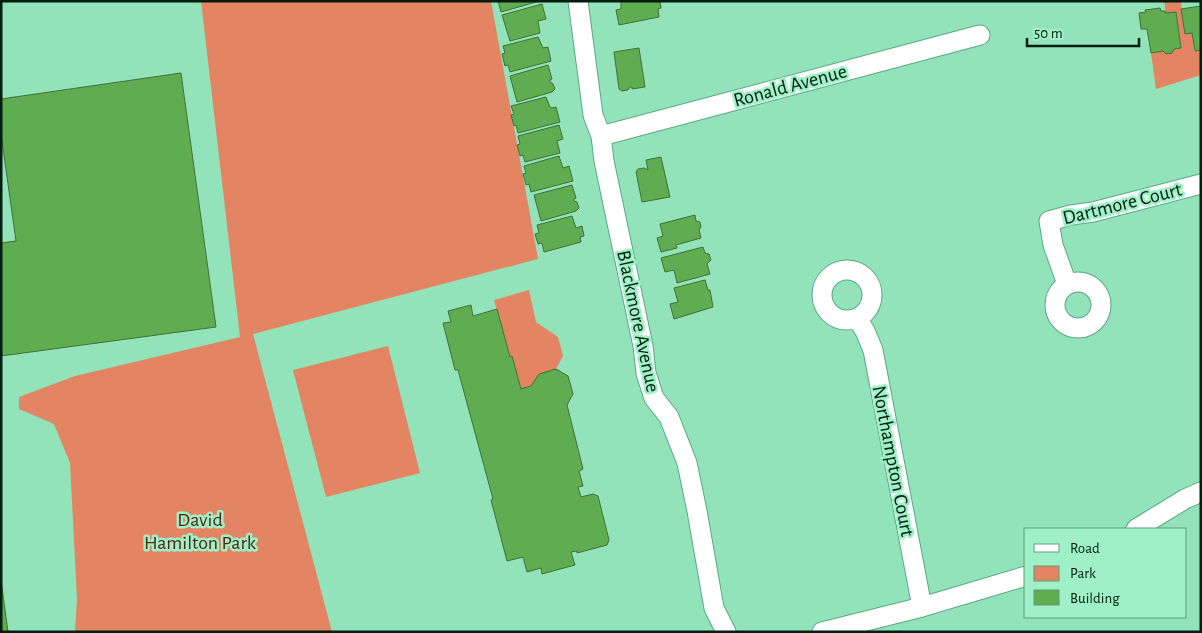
<svg xmlns="http://www.w3.org/2000/svg" width="1202" height="633" font-family="'Alegreya Sans',sans-serif">
<style>
.green{fill:#e38563}
.building{fill:#60ad51;stroke:#417038}
.lines{fill:none;stroke-linecap:round;stroke-linejoin:round}
.street-casing{stroke:#59a982;stroke-width:21}
.street{stroke:#fff;stroke-width:19}
.labels{text-anchor:middle;stroke-width:5;stroke-linejoin:round;paint-order:stroke}
.street-label{font-size:20px;fill:#001d0f;stroke:#9ff0c6}
.park-label{font-size:20px;fill:#522515;stroke:#9ff0c6}
</style>
<rect width="100%" height="100%" fill="#92e3b9"/>
<!-- green -->
<path class="green" d="M201,1H491L538,259L253,334L332,632H75L77,598L70,463L54,424L19,409V397L75,376L240,337Z
M1161,1H1181L1185,33H1192L1194,51L1201,50V75L1156,89L1151,53L1163,51L1166,54L1172,53L1174,49L1181,48L1176,12L1165,13V4Z
M529,290L536,322L558,337L563,356L556,369L539,374L531,386L521,389L512,356L510,357L494,300Z
M388,346L420,473L326,497L293,370Z"/>
<!-- building -->
<path class="building" d="M498,1H540L501,12Z
M621,1H660L661,8L658,9L659,17L619,25L616,10L621,9Z
M542,4L546,19L538,21L540,33L510,41L502,15Z
M1201,6V50L1195,51L1192,33L1185,34L1181,9Z
M1160,8L1161,11H1165V13L1176,12L1181,48L1174,49L1172,53L1166,54L1163,51L1151,53L1147,29H1141L1139,13L1146,12L1145,10Z
M538,37L543,48L548,47L551,61L510,72L508,65L505,66L502,54L505,53L503,46Z
M639,48L645,87L632,89V87H630L628,90L622,91L619,89L614,52Z
M548,65L552,79L550,80V82L553,84L555,89L552,92L517,102L510,76Z
M181,73L216,327L1,356V243L16,241L1,134V99Z
M546,97L550,107L552,108L556,107L560,122L518,133L516,125L514,126L511,115L514,114L511,106Z
M559,125L563,139L557,141L560,153L525,162L523,155L520,156L517,145L520,144L518,136Z
M559,156L563,168L569,166L573,181L531,192L529,184L526,185L523,174L526,173L524,166Z
M661,157L670,197L642,202L636,172L638,169L644,168L648,170L646,160Z
M572,185L576,198L574,199V201L577,202L579,208L576,211L541,221L534,195Z
M695,215L696,221L700,222L701,227L699,230L701,238L676,245L677,248L661,252L657,238L663,236L660,224Z
M572,216L576,228L582,226L584,236L580,237L581,242L544,252L542,243L538,244L535,234L539,233L537,225Z
M703,247L705,253L709,254L711,260L707,264L710,274L677,283L674,270L665,272L661,258Z
M705,280L708,290H710L713,307L674,319L670,304L678,302L674,288Z
M471,305L473,316L497,309L510,357L512,356L521,389L531,386L539,374L556,369L568,376L573,394L567,405L583,469L579,471L583,486L578,487L581,497L593,494L598,496L609,540L607,545L577,553V551L571,552L575,565L542,574L541,568L527,572L523,557L507,561L491,500L493,499L458,370H455L443,323L451,322L448,311Z
M1,580L8,632H1Z"/>
<g class="lines">
<defs>
<path id="street" d="M578,1L593,115L601,136L604,161L643,346L646,373L654,398L669,417L687,463L697,511L714,608L726,632
M601,136L980,35
M822 295a25 25 0 1 1 50 0a25 25 0 1 1-50 0Z
M1055 305a23 23 0 1 1 46 0a23 23 0 1 1-46 0Z
M1067,284L1053,245L1049,221L1071,215L1093,212L1201,184
M857,318L865,331L873,350L922,607
M1136,529L1185,499L1201,492
M822,632L922,607L1026,576"/>
</defs>
<!-- street casing -->
<use href="#street" class="street-casing"/>
<!-- street -->
<use href="#street" class="street"/>
</g>
<g class="labels">
<!-- street labels -->
<g class="street-label">
<text transform="translate(790 85) rotate(-15)" y="7">Ronald Avenue</text>
<text transform="translate(1122 203) rotate(-14)" y="7">Dartmore Court</text>
<text transform="translate(639 321) rotate(78)" y="7">Blackmore Avenue</text>
<text transform="translate(894 461) rotate(79)" y="7">Northampton Court</text>
</g>
<!-- park labels -->
<g class="park-label">
<text x="200" y="526">David<tspan x="200" dy="23">Hamilton Park</tspan></text>
</g>
</g>
<!-- border -->
<rect width="1202" height="633" fill="none" stroke="#001d0f" stroke-width="5"/>
<!-- legend -->
<rect x="1024" y="528" width="162" height="90" fill="#9ff0c6" stroke="#5f9c7d"/>
<rect x="1034" y="544" width="25" height="8" fill="#ffffff" stroke="#5f9c7d"/>
<text x="1070" y="553" font-size="15" fill="#001d0f">Road</text>
<rect x="1034" y="566" width="25" height="15" fill="#e38563" stroke="#5f9c7d"/>
<text x="1070" y="578" font-size="15" fill="#001d0f">Park</text>
<rect x="1034" y="590" width="25" height="15" fill="#60ad51" stroke="#5f9c7d"/>
<text x="1070" y="603" font-size="15" fill="#001d0f">Building</text>
<!-- scale -->
<path d="M1027 38v8h112v-8" fill="none" stroke="#001d0f" stroke-width="2.5"/>
<text x="1034" y="38" font-size="15" fill="#001d0f" stroke="#9ff0c6" stroke-width="4" paint-order="stroke">50 m</text>
</svg>
